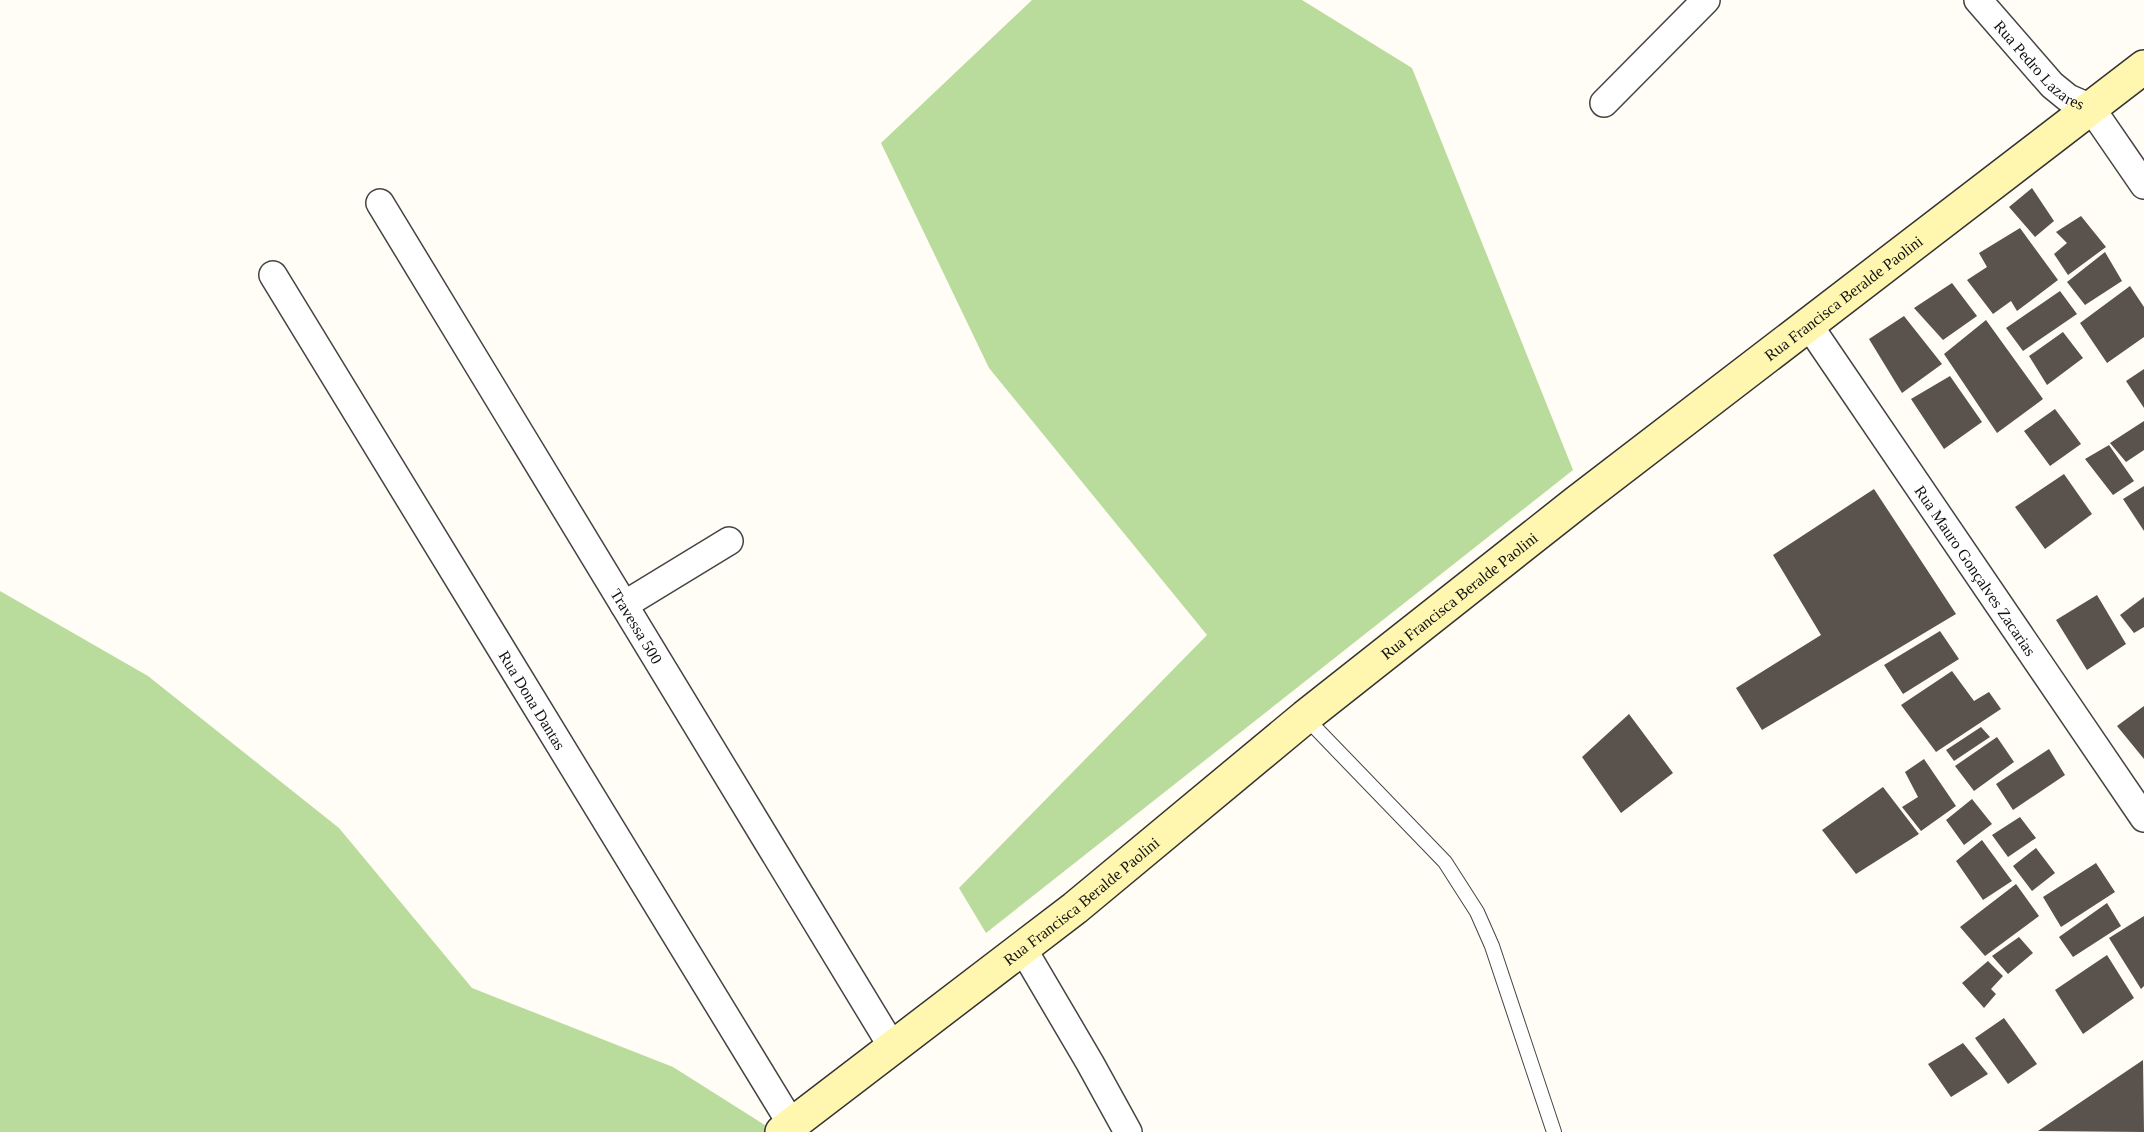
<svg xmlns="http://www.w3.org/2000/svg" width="2144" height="1132" font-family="'Times New Roman',serif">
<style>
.forest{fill:#b9dc9c}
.building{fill:#5a524d}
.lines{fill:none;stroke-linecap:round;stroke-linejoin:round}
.service-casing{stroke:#444;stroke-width:16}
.minor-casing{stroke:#444;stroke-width:30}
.secondary-casing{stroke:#333;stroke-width:36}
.service{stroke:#fff;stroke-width:14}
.minor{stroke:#fff;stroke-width:27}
.secondary{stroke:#fff6b0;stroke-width:33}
.labels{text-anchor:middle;stroke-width:6;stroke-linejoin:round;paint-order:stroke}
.street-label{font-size:16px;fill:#111;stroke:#fff}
</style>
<rect width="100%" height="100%" fill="#fffdf5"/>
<!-- forest -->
<path class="forest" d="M1032,0H1302L1412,68L1573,470L986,933L959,888L1207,635L989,368L881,143Z
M0,591L148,676L339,828L472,988L673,1067L776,1132H0Z"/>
<!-- building -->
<path class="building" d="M2032,188L2054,221L2035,237L2009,207Z
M2081,216L2106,247L2068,275L2054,254L2067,243L2056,232Z
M2020,228L2058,280L2017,311L2011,301L1993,314L1967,280L1987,267L1979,253Z
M2105,252L2122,281L2085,305L2067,282Z
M1952,283L1977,316L1943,340L1914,308Z
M2130,286L2144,307V337L2107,363L2080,323Z
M2060,291L2077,314L2023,351L2006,328Z
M1904,316L1942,364L1902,393L1869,339Z
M1986,320L2043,399L1997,433L1944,354Z
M2063,332L2083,358L2047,385L2029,356Z
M2144,369V408L2126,381Z
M1950,376L1982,422L1944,449L1911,399Z
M2055,409L2081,444L2050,466L2024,431Z
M2144,421V450L2126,462L2110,443Z
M2109,445L2134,481L2113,495L2085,459Z
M2064,474L2092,514L2045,549L2015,507Z
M2144,486V531L2123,499Z
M1874,489L1956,614L1762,730L1736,688L1821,635L1773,555Z
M2097,595L2126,644L2087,670L2056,620Z
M2144,597V627L2134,633L2120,615Z
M1940,631L1959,659L1903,694L1884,665Z
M1952,671L1974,701L1989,692L2001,709L1936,752L1901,705Z
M2144,706V759L2117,726Z
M1629,714L1673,773L1621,813L1582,757Z
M1981,727L1990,737L1954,761L1946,750Z
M1997,737L2014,762L1974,791L1955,766Z
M2049,749L2065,775L2013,810L1996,784Z
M1924,759L1956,806L1921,831L1902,807L1918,797L1905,772Z
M1883,787L1919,834L1856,874L1822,830Z
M1972,799L1992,824L1964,845L1946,820Z
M2020,817L2036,838L2008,857L1992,835Z
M1982,840L2012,881L1983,900L1956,861Z
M2036,848L2055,873L2032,891L2013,866Z
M2096,863L2115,892L2061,927L2043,897Z
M2016,884L2039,916L1985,956L1960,927Z
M2107,903L2121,926L2073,957L2059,937Z
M2144,916V986L2141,989L2109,938Z
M2019,937L2033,953L2008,974L1992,956Z
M2107,955L2134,998L2083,1034L2055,990Z
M1988,961L2003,976L1991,989L1996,994L1984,1008L1962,983Z
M2004,1018L2037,1064L2008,1084L1975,1038Z
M1963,1043L1988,1074L1951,1097L1928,1064Z
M2143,1060L2144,1132L2038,1131Z"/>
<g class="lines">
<defs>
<path id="service" d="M1305,717L1445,862L1477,912L1492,946L1554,1132"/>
<g id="minor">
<path id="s1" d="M1978,0L2052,85L2068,98L2091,108L2144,185"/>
<path d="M1604,103L1706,0"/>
<path id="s2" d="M380,203L893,1048"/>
<path id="s3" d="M273,275L792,1125"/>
<path id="s4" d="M1808,324L2144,818"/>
<path d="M624,605L729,541"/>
<path d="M1023,949L1090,1063L1128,1132"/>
</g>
<g id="secondary">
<path id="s5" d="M782,1132L1075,908L1305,717L1576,503L2144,67"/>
</g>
</defs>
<!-- service casing -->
<use href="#service" class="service-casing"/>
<!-- minor casing -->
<use href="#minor" class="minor-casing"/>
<!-- secondary casing -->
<use href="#secondary" class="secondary-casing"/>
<!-- service -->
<use href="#service" class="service"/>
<!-- minor -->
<use href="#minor" class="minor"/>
<!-- secondary -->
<use href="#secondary" class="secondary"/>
</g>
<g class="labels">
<!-- street labels -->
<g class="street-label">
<text dy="6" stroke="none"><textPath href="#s1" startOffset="90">Rua Pedro Lazares</textPath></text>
<text dy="6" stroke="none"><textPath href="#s5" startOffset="1350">Rua Francisca Beralde Paolini</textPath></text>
<text dy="6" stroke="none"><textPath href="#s4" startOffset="298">Rua Mauro Gonçalves Zacarias</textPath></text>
<text dy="6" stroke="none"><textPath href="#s5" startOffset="864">Rua Francisca Beralde Paolini</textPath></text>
<text dy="6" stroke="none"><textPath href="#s2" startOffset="495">Travessa 500</textPath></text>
<text dy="6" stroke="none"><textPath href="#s3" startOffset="498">Rua Dona Dantas</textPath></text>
<text dy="6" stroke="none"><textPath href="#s5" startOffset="378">Rua Francisca Beralde Paolini</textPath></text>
</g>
</g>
</svg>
